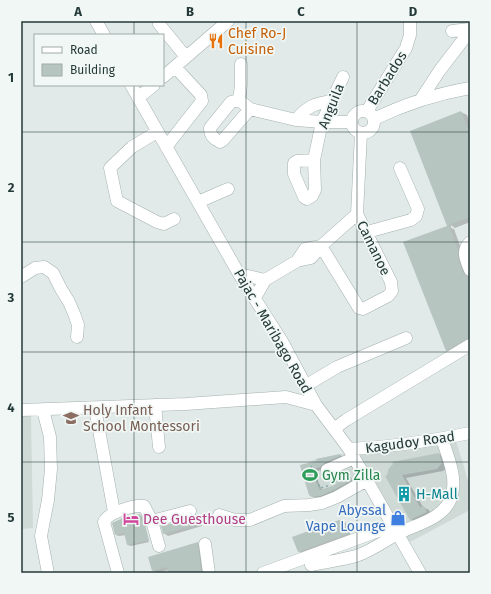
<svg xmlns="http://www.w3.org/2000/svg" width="491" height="594" font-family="'Fira Sans',sans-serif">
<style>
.built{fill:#cfdad7}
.shadow{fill:#0003}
.building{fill:#b7c5c1}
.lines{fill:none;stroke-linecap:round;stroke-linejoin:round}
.minor-casing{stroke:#a4b1af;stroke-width:13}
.path{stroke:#84aba6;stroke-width:1.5;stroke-dasharray:2 3;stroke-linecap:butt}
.minor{stroke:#fff;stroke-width:12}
.grid{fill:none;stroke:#233937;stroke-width:1;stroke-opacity:0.55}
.labels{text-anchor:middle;stroke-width:3.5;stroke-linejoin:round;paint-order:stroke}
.food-label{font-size:14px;fill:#c56008;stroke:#f1f7f5;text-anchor:start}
.street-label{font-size:14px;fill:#233937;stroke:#f1f7f5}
.education-label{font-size:14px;fill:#785e54;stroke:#f1f7f5;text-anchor:start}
.leisure-label{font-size:14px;fill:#27864d;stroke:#f1f7f5;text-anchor:start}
.culture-label{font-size:14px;fill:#0d838f;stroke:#f1f7f5;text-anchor:start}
.shop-label{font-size:14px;fill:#366cbe;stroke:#f1f7f5;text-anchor:end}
.hotel-label{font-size:14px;fill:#b23c85;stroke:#f1f7f5;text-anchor:start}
.neatline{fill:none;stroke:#233937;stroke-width:1.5}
.grid-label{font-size:13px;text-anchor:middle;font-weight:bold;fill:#233937}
</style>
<rect width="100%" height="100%" fill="#e1eae8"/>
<!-- built -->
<path class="built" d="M21,415H31L33,528L21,529Z
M455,437L470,487V510L410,542L359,454Z
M346,453L362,481L317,500L309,495L300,466L316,459Z"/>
<!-- shadow -->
<path class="shadow" d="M461,112L467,115L470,123V222L455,228L451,225V228L454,229L463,254L466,269L470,278V343L452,354L446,350L448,226Z
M439,454L444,457L448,467L443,471L406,478L423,507L429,510L432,516L416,523L411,519L387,477Z
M340,455L343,457L324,469L314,472L322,490L334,486L348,476L355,482L324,497L316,498L310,495L301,466Z
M139,515L142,516L146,527H145L149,542L131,546L128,545L126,535L119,536L116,535Z
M196,517L200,519L202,526L168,536L164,533Z
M342,520L346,523L351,536L303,554L299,552Z
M198,543L202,546L206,573H169L168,570L158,573L153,570Z"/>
<!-- building -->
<path class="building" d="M461,111L470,133V217L449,225L458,250V257L460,265L463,273L468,277L470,283V337L446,351L403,242L447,226L410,131Z
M439,453L442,463L437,469L402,475L420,507L424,506L427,512L410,520L385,476L387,475L389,468L393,464L392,462Z
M340,454V456L324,463L320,467L311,470L320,490L333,486L348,475L353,479L334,490L320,496L312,497L309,495L300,465L317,461L316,459Z
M140,514L143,526L145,525L149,540L127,545L124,533L115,535L112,523L125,517Z
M196,515L198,524L163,534L161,526L192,518Z
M342,519L347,534L298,552L292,537Z
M198,542L201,573H168L167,567L152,571L148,557Z"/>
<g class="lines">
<defs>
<path id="minor" d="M96,21L104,35
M159,24L186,57
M452,31L470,29
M163,77L228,21
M131,85L239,274L283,343L316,405L349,449L420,573
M138,98L154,85
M421,99L440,70L470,31
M239,100L250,109L223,140L220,142C214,139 210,136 210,128L231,102Z
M239,100L241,85V64
M250,109L296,120L322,122H352
M352 122a11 11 0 1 1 22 0a11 11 0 1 1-22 0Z
M367,111L406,48L410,35V21
M374,119C405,104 436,94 470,88
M296,120C307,106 316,103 333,101
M157,132L132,147L110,168L117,201L157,222L164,224L174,219
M166,147L202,101L201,95L175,67
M314,160L315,190L312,196L307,199L304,197L294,174V163L297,161Z
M314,160L322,122L343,77
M198,202L228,189
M357,214L361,133
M367,232L411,220L416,216L418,209L400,168
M470,242C461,251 466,260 470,270
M321,246L359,308L363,309L388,296L392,291L391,282L357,214
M297,261L305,249L321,246
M239,274L265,280
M21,277L35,268L44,267L53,273L61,289L69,302L75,316L78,325L77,337
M255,298L265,280L297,261L311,258L321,246L357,214
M305,386L337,367L406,338
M155,405L159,447
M95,408L114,512
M21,410L186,404L286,397L316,405
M43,410L50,437L51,469L48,500L41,536L48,573
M334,429L346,420L470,345
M349,449C390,447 430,441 470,433
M327,470L354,458
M219,515L235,520H250L284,506L309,505L322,503L337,497L367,480
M152,521L190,511
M205,544L209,573
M311,565C326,562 342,560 356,556C371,551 383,542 397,534C414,525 444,519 451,498C458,479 448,457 442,439
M118,573L104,522C108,512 135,505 144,506L152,521L159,546
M263,573L392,526"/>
</defs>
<!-- minor casing -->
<use href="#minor" class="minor-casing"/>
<!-- path -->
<path class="path" d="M311,466L320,488C331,486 338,481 347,473L346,472"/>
<!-- minor -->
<use href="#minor" class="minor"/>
</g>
<!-- grid -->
<path class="grid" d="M134,21V35M246,21V573M357,21V573M134,85V573M21,132H470M21,242H470M21,352H470M21,462H470"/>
<!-- icons -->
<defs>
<symbol id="restaurant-bare" viewBox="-9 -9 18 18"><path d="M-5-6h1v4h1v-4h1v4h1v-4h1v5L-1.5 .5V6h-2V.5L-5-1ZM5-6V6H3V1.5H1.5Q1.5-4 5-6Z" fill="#e8710a" stroke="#f1f7f5" stroke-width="2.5" paint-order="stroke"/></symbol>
<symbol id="school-bare" viewBox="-9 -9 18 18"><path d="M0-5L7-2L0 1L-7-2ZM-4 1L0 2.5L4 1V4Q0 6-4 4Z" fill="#8d6e63" stroke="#f1f7f5" stroke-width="2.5" paint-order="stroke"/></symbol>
<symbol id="stadium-bare" viewBox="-9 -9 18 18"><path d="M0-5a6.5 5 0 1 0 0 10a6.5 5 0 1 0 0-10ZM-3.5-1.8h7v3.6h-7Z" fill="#2e9e5b" stroke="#f1f7f5" stroke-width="2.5" paint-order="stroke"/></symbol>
<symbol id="building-bare" viewBox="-9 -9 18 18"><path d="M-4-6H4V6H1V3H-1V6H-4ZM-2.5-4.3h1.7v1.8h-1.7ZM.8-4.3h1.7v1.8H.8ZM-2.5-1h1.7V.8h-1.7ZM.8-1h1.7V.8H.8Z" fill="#0f9aa8" stroke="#f1f7f5" stroke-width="2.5" paint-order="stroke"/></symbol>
<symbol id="shop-bare" viewBox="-9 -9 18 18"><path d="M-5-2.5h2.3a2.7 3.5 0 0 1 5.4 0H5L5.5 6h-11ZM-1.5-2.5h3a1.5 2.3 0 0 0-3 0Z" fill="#3f7fe0" stroke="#f1f7f5" stroke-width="2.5" paint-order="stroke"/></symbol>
<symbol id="hotel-bare" viewBox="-9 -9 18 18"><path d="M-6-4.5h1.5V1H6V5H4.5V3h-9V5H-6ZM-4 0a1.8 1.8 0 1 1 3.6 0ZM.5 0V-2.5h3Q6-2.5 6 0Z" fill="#d1479c" stroke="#f1f7f5" stroke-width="2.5" paint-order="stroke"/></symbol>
</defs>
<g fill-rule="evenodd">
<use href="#restaurant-bare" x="205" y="30" width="22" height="22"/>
<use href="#school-bare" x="60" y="407" width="22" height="22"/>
<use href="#stadium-bare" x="299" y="464" width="22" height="22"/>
<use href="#building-bare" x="393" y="483" width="22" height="22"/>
<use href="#shop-bare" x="387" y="507" width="22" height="22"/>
<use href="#hotel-bare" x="120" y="508" width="22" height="22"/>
</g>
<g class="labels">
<!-- food labels -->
<g class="food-label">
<text x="228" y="38">Chef Ro-J<tspan x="228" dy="16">Cuisine</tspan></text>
</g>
<!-- street labels -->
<g class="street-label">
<text transform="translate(387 78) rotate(-58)" y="5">Barbados</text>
<text transform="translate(331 106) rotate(-68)" y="5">Anguila</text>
<text transform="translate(374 248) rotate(64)" y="5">Camanoe</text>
<text transform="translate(273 331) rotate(60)" y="5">Pajac - Maribago Road</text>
<text transform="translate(410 442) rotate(-8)" y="5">Kagudoy Road</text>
</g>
<!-- education labels -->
<g class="education-label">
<text x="83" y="415">Holy Infant<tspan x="83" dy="16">School Montessori</tspan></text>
</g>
<!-- leisure labels -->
<g class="leisure-label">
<text x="322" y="480">Gym Zilla</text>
</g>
<!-- culture labels -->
<g class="culture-label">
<text x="416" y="499">H-Mall</text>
</g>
<!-- shop labels -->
<g class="shop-label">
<text x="386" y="515">Abyssal<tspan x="386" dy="16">Vape Lounge</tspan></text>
</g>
<!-- hotel labels -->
<g class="hotel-label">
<text x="143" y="524">Dee Guesthouse</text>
</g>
</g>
<!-- border -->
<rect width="491" height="594" fill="none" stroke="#f1f7f5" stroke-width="44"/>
<!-- legend -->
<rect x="34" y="34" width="130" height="52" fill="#f1f7f5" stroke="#9faba9"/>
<rect x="42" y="47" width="20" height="6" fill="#ffffff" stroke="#9faba9"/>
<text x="70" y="54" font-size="12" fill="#233937">Road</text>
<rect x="42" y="64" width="20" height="12" fill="#b7c5c1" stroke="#9faba9"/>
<text x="70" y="74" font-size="12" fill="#233937">Building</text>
<rect x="22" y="22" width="447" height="550" class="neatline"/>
<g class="grid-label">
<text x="78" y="16">A</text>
<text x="190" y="16">B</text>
<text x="301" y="16">C</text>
<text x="413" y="16">D</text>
<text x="11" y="82">1</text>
<text x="11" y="192">2</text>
<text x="11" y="302">3</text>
<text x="11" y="412">4</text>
<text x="11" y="522">5</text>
</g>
</svg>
